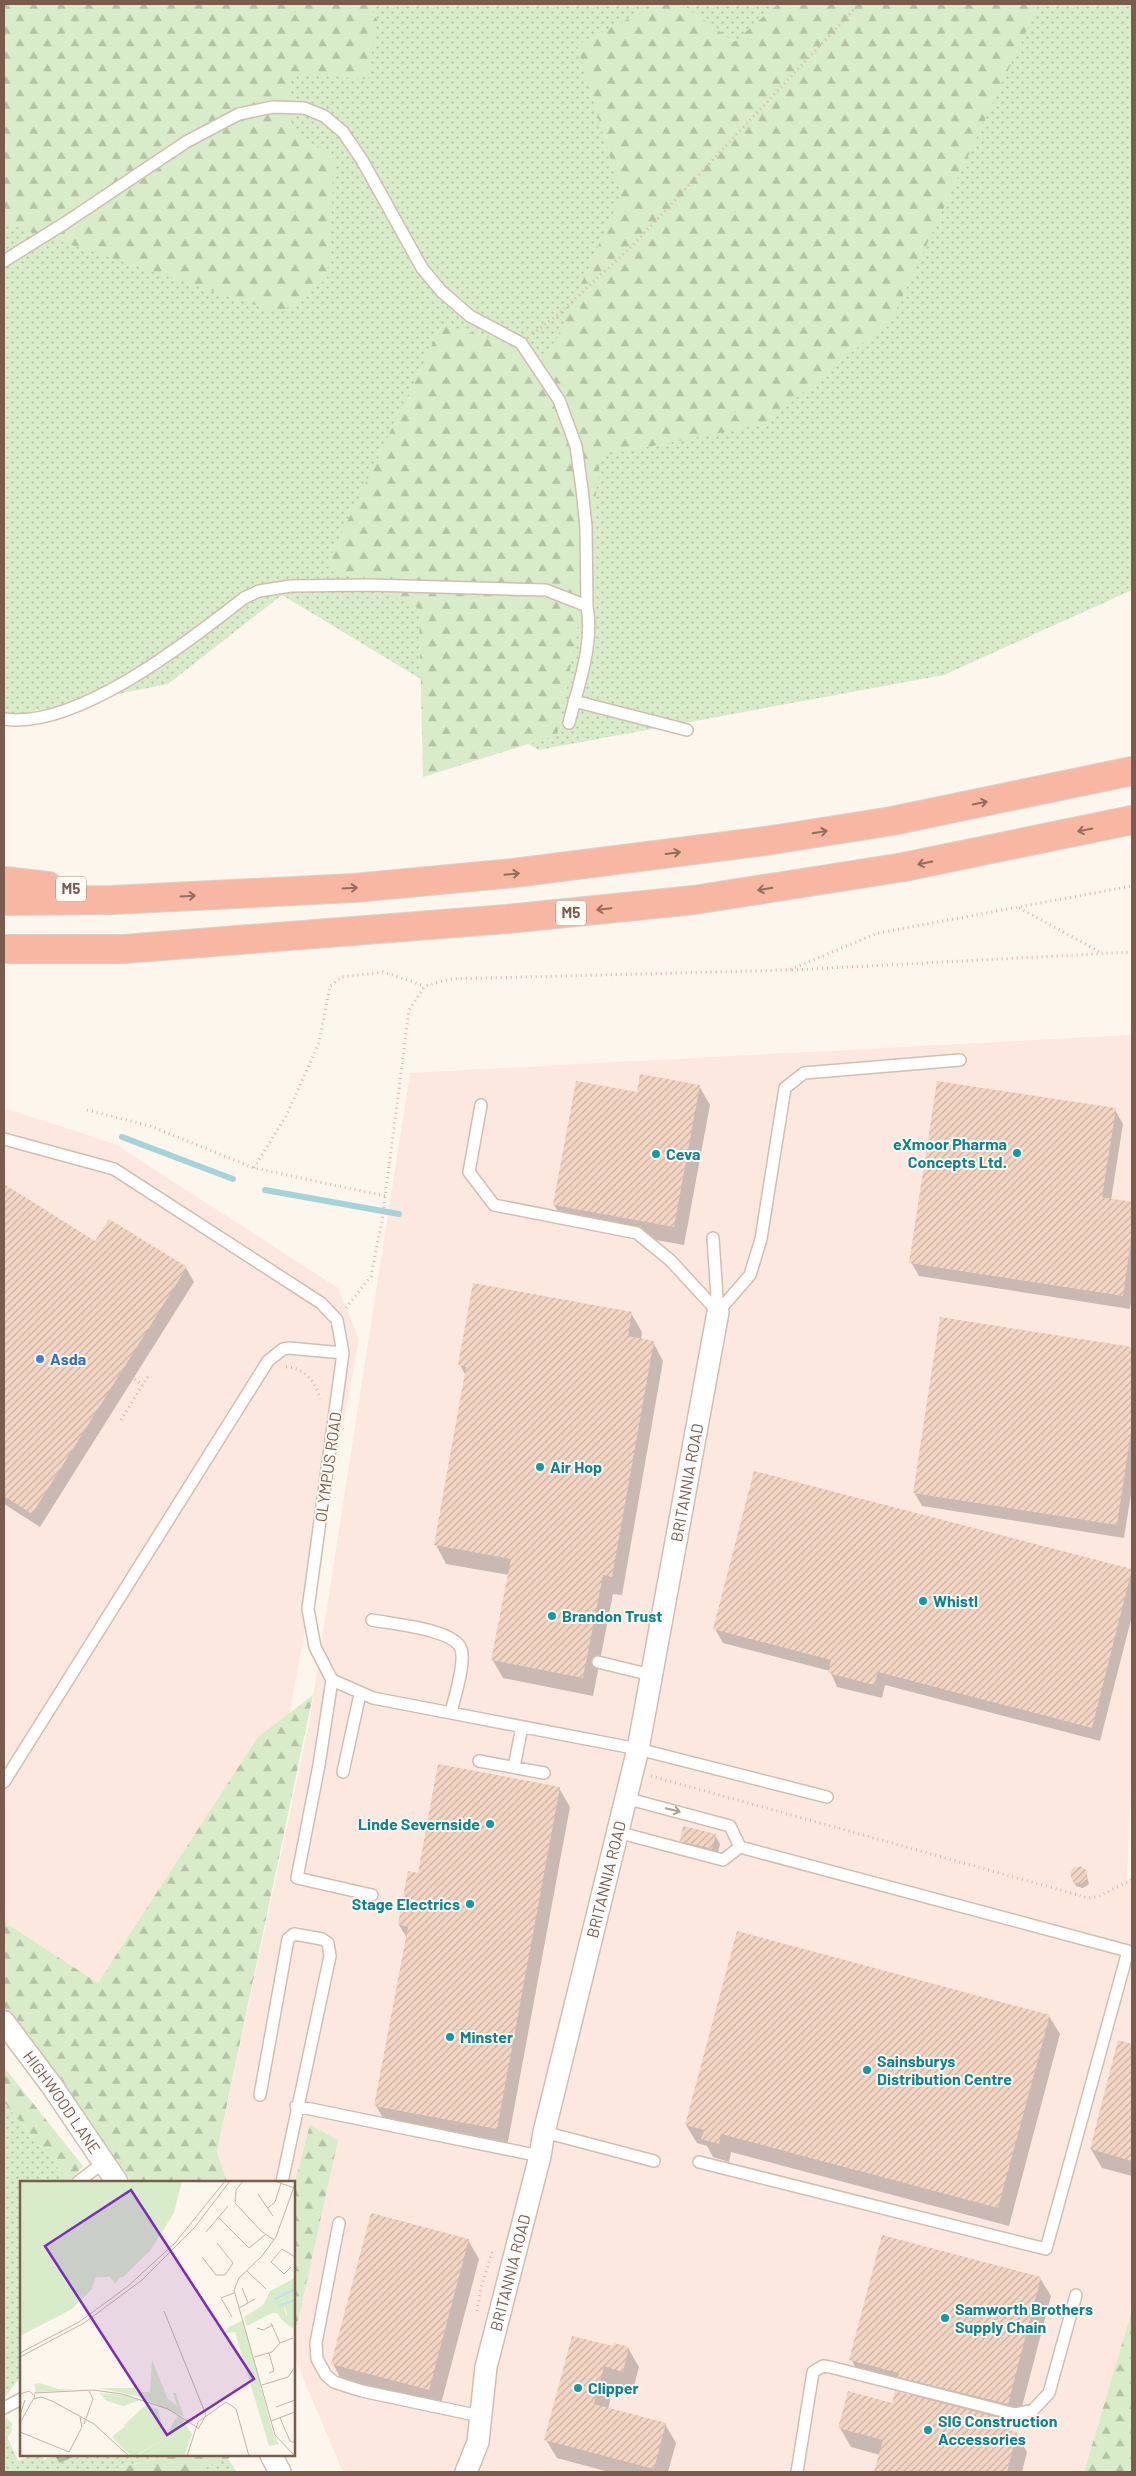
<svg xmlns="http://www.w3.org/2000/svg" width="1136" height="2476" font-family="Barlow,sans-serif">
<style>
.commercial{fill:#fde8e0}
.grass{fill:url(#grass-dots)}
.forest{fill:url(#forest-firs)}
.shadow{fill:#0003}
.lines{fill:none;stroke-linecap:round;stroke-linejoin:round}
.stream{stroke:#a5d3da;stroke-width:6}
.building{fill:url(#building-hatch)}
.lane-casing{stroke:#d1beb0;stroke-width:14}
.street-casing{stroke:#d1beb0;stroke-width:24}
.highway-casing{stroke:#dad1cd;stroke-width:30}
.path{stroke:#d9b8a5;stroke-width:3;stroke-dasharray:1 4;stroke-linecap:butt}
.lane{stroke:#fff;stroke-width:11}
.street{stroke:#fff;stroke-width:21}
.highway{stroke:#f7b7a3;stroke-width:28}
.oneway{stroke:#936e5e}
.oneway2{stroke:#af9d94}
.culture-dot{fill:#0f9aa8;stroke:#fffaf3;stroke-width:2}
.shop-dot{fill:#3f7fe0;stroke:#fffaf3;stroke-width:2}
.labels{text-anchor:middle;stroke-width:4;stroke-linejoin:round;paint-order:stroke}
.shield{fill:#fffaf3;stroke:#a28b7f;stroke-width:1}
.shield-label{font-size:15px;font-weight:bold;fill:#7a5c4d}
.culture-label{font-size:16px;font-weight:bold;fill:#0d838f;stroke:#fffaf3;text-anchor:start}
.shop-label{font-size:16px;font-weight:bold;fill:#366cbe;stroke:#fffaf3;text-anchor:start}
.street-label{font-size:16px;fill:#7a5c4d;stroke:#fffaf3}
.inset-river{fill:none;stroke:#bfe3e8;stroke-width:2.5}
.inset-road{fill:none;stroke:#c5b3a7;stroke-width:1}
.view{fill:#7b2cbf;fill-opacity:0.15;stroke:#7b2cbf;stroke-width:2.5}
.inset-edge{fill:none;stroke:#7a5c4d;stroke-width:2.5}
</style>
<defs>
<pattern id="grass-dots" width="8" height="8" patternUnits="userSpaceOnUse" patternTransform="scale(1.25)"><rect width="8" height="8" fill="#d8ecc9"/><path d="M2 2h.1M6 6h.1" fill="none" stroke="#b4c2a5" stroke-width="1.8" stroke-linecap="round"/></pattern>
<pattern id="forest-firs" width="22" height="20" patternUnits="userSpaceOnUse" patternTransform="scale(1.25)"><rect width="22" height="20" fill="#d8ecc9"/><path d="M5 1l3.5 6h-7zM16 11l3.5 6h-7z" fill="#b4c2a5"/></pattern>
<pattern id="building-hatch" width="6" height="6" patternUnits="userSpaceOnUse" patternTransform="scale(1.25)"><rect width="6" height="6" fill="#f3d5c3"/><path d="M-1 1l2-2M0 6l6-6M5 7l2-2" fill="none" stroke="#cab0a1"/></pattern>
</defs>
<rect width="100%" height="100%" fill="#fdf6ec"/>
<!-- commercial -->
<path class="commercial" d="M1132,1035V1766L1127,1879L1132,1881V2310L1084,2472H343L294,2357V2182H227L217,2153L309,1723L410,1073Z
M4,1108L115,1144L338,1288L359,1339L289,1716L80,2047L4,1960Z"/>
<!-- grass -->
<path class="grass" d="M4,4H1132V590L944,675L538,750L282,595L168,684L4,717Z
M4,2102L69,2181L21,2182V2376L4,2399Z
M7,2418L12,2424L11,2433L7,2437L18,2461L34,2455H42L44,2460L55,2455H172L101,2472H4V2420Z
M228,2459L237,2472H194Z"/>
<!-- forest -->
<path class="forest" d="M4,4H369L377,20L368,79L290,74L292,129L335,160L327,279L280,313L4,223Z
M658,4H682L734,42L778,4H1039L892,319L765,424L601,456L577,634L557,735L423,777L419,608L326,566L442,324L549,356L621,195L577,45Z
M313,1695L217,2152L227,2182H132L4,2007V1922L98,1983L258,1737Z
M4,2067L83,2166L69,2181L4,2102Z
M310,2125L338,2140L294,2339V2185Z
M1132,2310V2472H1084Z
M172,2455H232L228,2459L194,2472H101Z"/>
<!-- shadow -->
<path class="shadow" d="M699,1086L710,1105L684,1245L565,1224L554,1205L638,1094Z
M1115,1110L1123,1124L1111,1200L1132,1203V1296L1130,1309L919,1276L911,1262Z
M4,1185L95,1243L186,1268L194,1282L40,1527L4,1504Z
M631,1313L642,1332L641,1340L653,1342L663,1361L622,1595L613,1594L593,1696L503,1678L492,1659L509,1575L446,1564L436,1545L466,1376L460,1365Z
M941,1318L1132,1348V1488L1124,1538L922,1506L914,1492Z
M755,1473L1132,1570V1616L1100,1741L885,1685L882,1698L837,1687L830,1671L723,1643L715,1629Z
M559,1788L570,1807L507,2147L387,2125L376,2106L407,1938L399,1925L419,1874Z
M715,1835L720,1844L717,1858L687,1850L682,1840Z
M1086,1872L1089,1884L1083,1888L1076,1886L1074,1881Z
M1049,2016L1060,2034L1009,2226L731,2152L729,2162L713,2157L707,2146L697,2143L686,2125Z
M1119,2042L1132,2045V2176L1102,2168L1091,2149Z
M468,2240L479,2259L440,2408L343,2383L333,2364Z
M1040,2278L1051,2296L1018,2422L1002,2418L1010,2431L1016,2433L1027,2452L1022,2472H876L880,2455L851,2447L840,2428L912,2397L908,2390L861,2378L851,2359Z
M614,2348H628L639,2367L633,2390L614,2384L608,2409L665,2424L676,2443L668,2472H609L557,2458L546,2440Z
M55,2455H78L59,2463Z"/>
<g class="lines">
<!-- stream -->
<path class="stream" d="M122,1137L233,1179
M265,1190L399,1214"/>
</g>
<!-- building -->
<path class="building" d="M640,1074L700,1085L674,1227L553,1205L576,1081L637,1092Z
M937,1081L1116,1108L1102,1197L1132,1202V1233L1123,1296L909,1263Z
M4,1184L95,1241L109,1219L187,1267L32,1514L4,1496Z
M473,1283L632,1312L628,1336L654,1341L612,1577L603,1575L583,1678L491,1660L511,1559L434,1545L466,1367L458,1365Z
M940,1317L1132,1347V1425L1117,1525L913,1493Z
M754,1471L1132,1569L1092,1728L878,1672L874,1685L828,1673L831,1660L713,1629Z
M438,1764L560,1787L497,2129L374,2106L408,1927L398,1925L408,1871L418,1873Z
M683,1826L716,1834L712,1849L680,1841Z
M1081,1866L1087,1871V1879L1081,1884L1073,1882L1070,1874L1073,1868Z
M737,1931L1050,2015L998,2208L721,2134L719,2144L701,2139L704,2130L685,2125Z
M1118,2040L1132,2044V2161L1090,2149Z
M371,2213L469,2239L429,2390L331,2364Z
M882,2235L1041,2277L1008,2404L898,2377L899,2373L849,2360Z
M572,2336L613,2346L614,2343L629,2347L623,2372L604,2366L594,2404L666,2423L654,2469L544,2440Z
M848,2391L892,2403L895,2391L1004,2419L1001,2428L1017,2432L1007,2472H874L883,2440L838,2428Z"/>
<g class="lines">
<defs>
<path id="lane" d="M4,261L65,223L186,142L239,114L273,107L304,108L324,116L343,132L362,160L422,268L441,291L470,316L521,343L559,400L576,446L582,489L586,527L587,606
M574,701L687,730
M4,719C76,730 189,641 244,598L259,591L291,586L370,585L546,590L587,606C594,645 578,685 569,723
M481,1105L469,1172L494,1205L637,1233L670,1260L718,1312
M4,1139L114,1169L321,1303L337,1320L343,1353L308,1609L315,1647L332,1680L373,1698L638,1749L827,1797
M713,1238L718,1312
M718,1312L750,1275L761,1239L785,1088L804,1073L960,1060
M372,1620C392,1624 454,1629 461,1649C466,1663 454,1698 451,1713
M598,1662L651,1675
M332,1680L319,1765L297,1878L372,1895
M479,1761L544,1773
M514,1767L522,1727
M343,1772L360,1694
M4,1782L268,1361L283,1349L289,1348L343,1353
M617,1832L723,1860L740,1847L730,1826L625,1798
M260,2095L288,1939L294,1934L322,1939L328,1943L330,1956L282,2182
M296,2106L540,2156
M544,2132L654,2161
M699,2162L1046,2249L1128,1951L740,1847
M78,2182L104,2162
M339,2223L316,2343L317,2359L326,2375L334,2382L362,2391L480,2416
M4,2408L21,2399
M797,2472L813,2372L823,2366L830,2367L1015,2414L1033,2410L1049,2393L1076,2295"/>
<g id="street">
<path id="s1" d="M4,2022L52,2086L117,2182"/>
<path d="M271,2455L280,2472"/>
<path id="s2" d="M466,2472L478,2442L486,2367L540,2156L544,2132L638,1749L718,1312"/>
</g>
<path id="highway" d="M4,881L48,886
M4,901L112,900L354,888L514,873L772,840L892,821L1132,771
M4,949H124L507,919L694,900L904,867L1132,820"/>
</defs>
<!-- lane casing -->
<use href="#lane" class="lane-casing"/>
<!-- street casing -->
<use href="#street" class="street-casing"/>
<!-- highway casing -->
<use href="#highway" class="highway-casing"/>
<!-- path -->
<path class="path" d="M533,334L562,311L631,247L859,4
M1019,908L1102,953
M792,970L1132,952
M87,1110L150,1126L254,1168L385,1196
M254,1168L286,1116L319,1043L330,986L341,977L383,972L425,986
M346,1308L371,1276L382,1221L409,1010L425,986L450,979L789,970L878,933L1132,886
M286,1367C305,1367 316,1383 320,1399
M122,1371L143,1385
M121,1420L148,1376
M651,1776L1089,1898L1099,1896L1132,1880
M477,2311L481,2288L493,2249"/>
<!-- lane -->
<use href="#lane" class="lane"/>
<!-- street -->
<use href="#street" class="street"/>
<!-- highway -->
<use href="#highway" class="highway"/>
</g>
<!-- one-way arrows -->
<defs><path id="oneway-shaft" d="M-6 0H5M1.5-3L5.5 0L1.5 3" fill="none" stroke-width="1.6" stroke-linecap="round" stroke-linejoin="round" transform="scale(1.25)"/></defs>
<g class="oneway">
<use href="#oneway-shaft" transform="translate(980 803) rotate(-12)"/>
<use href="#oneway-shaft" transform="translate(1085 830) rotate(168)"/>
<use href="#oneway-shaft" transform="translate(820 832) rotate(-9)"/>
<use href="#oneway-shaft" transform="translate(673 853) rotate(-7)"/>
<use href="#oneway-shaft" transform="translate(925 863) rotate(168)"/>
<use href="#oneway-shaft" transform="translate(512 874) rotate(-6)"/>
<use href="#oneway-shaft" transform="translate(350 888) rotate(-3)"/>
<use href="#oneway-shaft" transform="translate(765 889) rotate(171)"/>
<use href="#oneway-shaft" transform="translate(188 896) rotate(-3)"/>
<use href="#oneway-shaft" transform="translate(604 909) rotate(174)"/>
</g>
<use class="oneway2" href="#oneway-shaft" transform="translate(673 1810) rotate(14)"/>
<!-- markers -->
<g class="culture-dot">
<circle cx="1017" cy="1153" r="5"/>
<circle cx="656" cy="1154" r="5"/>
<circle cx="540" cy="1467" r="5"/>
<circle cx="923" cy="1601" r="5"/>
<circle cx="552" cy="1616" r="5"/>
<circle cx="490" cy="1824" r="5"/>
<circle cx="470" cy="1904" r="5"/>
<circle cx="450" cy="2037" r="5"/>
<circle cx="867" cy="2070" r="5"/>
<circle cx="945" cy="2318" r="5"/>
<circle cx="578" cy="2388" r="5"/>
<circle cx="928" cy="2430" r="5"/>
</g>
<circle class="shop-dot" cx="40" cy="1359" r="5"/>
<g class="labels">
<!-- shield labels -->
<g class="shield">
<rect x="56" y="876.5" width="30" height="25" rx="4"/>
<rect x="556" y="900.5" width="30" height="25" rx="4"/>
</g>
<g class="shield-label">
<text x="71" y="894">M5</text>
<text x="571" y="918">M5</text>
</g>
<!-- culture labels -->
<g class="culture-label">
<text x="1007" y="1150" text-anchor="end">eXmoor Pharma<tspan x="1007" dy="18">Concepts Ltd.</tspan></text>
<text x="666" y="1160">Ceva</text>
<text x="550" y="1473">Air Hop</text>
<text x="933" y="1607">Whistl</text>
<text x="562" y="1622">Brandon Trust</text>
<text x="480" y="1830" text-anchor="end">Linde Severnside</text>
<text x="460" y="1910" text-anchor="end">Stage Electrics</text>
<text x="460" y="2043">Minster</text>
<text x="877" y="2067">Sainsburys<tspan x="877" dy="18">Distribution Centre</tspan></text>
<text x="955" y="2315">Samworth Brothers<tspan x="955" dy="18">Supply Chain</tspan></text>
<text x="588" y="2394">Clipper</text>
<text x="938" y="2427">SIG Construction<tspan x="938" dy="18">Accessories</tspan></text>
</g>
<!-- shop labels -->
<g class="shop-label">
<text x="50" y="1365">Asda</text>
</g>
<!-- street labels -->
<g class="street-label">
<text transform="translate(328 1467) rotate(-82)" y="6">OLYMPUS ROAD</text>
<text dy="6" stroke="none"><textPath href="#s2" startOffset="1015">BRITANNIA ROAD</textPath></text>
<text dy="6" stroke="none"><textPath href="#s2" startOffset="610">BRITANNIA ROAD</textPath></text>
<text dy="6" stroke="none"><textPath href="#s1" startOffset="99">HIGHWOOD LANE</textPath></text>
<text dy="6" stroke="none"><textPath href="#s2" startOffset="205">BRITANNIA ROAD</textPath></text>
</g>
</g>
<!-- overview -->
<g transform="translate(20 2181)">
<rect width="275" height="275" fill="#fdf6ec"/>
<path d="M0,0H162L154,32L130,70L103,96H76L71,109L52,128L0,155ZM275,121V146L272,147L263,140L267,135L265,125ZM19,202L39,208L57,209L16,211L14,203ZM126,224L138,228L143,249L148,252L155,238L162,241L146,258L118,273L104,244ZM164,241L172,253L164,275H125L143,265Z" fill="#d8ecc9"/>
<path d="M106,0L104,12L108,45L104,59L93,70L103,93L95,103L87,91L77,92L74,68L84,65L82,49L71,40L76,31L83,32L86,20L83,13L91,4ZM23,7L19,14H13L0,23V12ZM39,38L54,48L57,53L50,56L58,61L63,70L61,75L31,83L11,95L0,96V85L5,83L1,70L33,50ZM275,97V121L264,127L267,138L263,140L257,132H252L227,145L224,136L243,124L250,110ZM223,139L253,252L259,263L249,265L215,151L205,152L209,146ZM132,179L148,218L157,225L153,212H156L164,236L117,215L79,207H114L117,211H130ZM79,212L102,214L120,219L103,225L87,220ZM158,235L164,239L161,245L143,265L125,275H111L92,256L105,245L119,273L146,258L161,241L156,238Z" fill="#d8ecc9"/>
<path class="inset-river" d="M255,118L275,108M259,125L275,119"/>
<path class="inset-road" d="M223,0L216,9L215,22L241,50L254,59M255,0L274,7M238,13L253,35M248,27L255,21L261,2M199,37L229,67L245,54M186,51L208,25M182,76L196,94H205L213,82L197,62M271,86L264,93L251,81L262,68L275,76M227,90L246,108M222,107L228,122M219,127L235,118M144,130L186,234M212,136L201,117L214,112M251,142L260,162M237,147L243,149L253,144M0,172L59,141L107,106L155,62L205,0M249,172L254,190L249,192M0,176L64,142L122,99L175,46L210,0M234,176L252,171L260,162L273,157M242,204L268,196L275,186M14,212L73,209L102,213L148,228L178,247M0,213L9,210L15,215L0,242M14,218L21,216L32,220L74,243L109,275M256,226L275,219M0,234L5,219M260,237L270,260L275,262M251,240L275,231M64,243L73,218L69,210M178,248L186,234M0,251L49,271L62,246L60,236M167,275L178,241L206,221L216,228L229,275M275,275L255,254L214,109L219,97L242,75L256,56L275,3"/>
<path class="view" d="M111,9L234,198L147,254L25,65Z"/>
<rect width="275" height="275" class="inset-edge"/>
</g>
<!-- border -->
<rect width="1136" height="2476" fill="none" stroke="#7a5c4d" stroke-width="10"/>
</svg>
